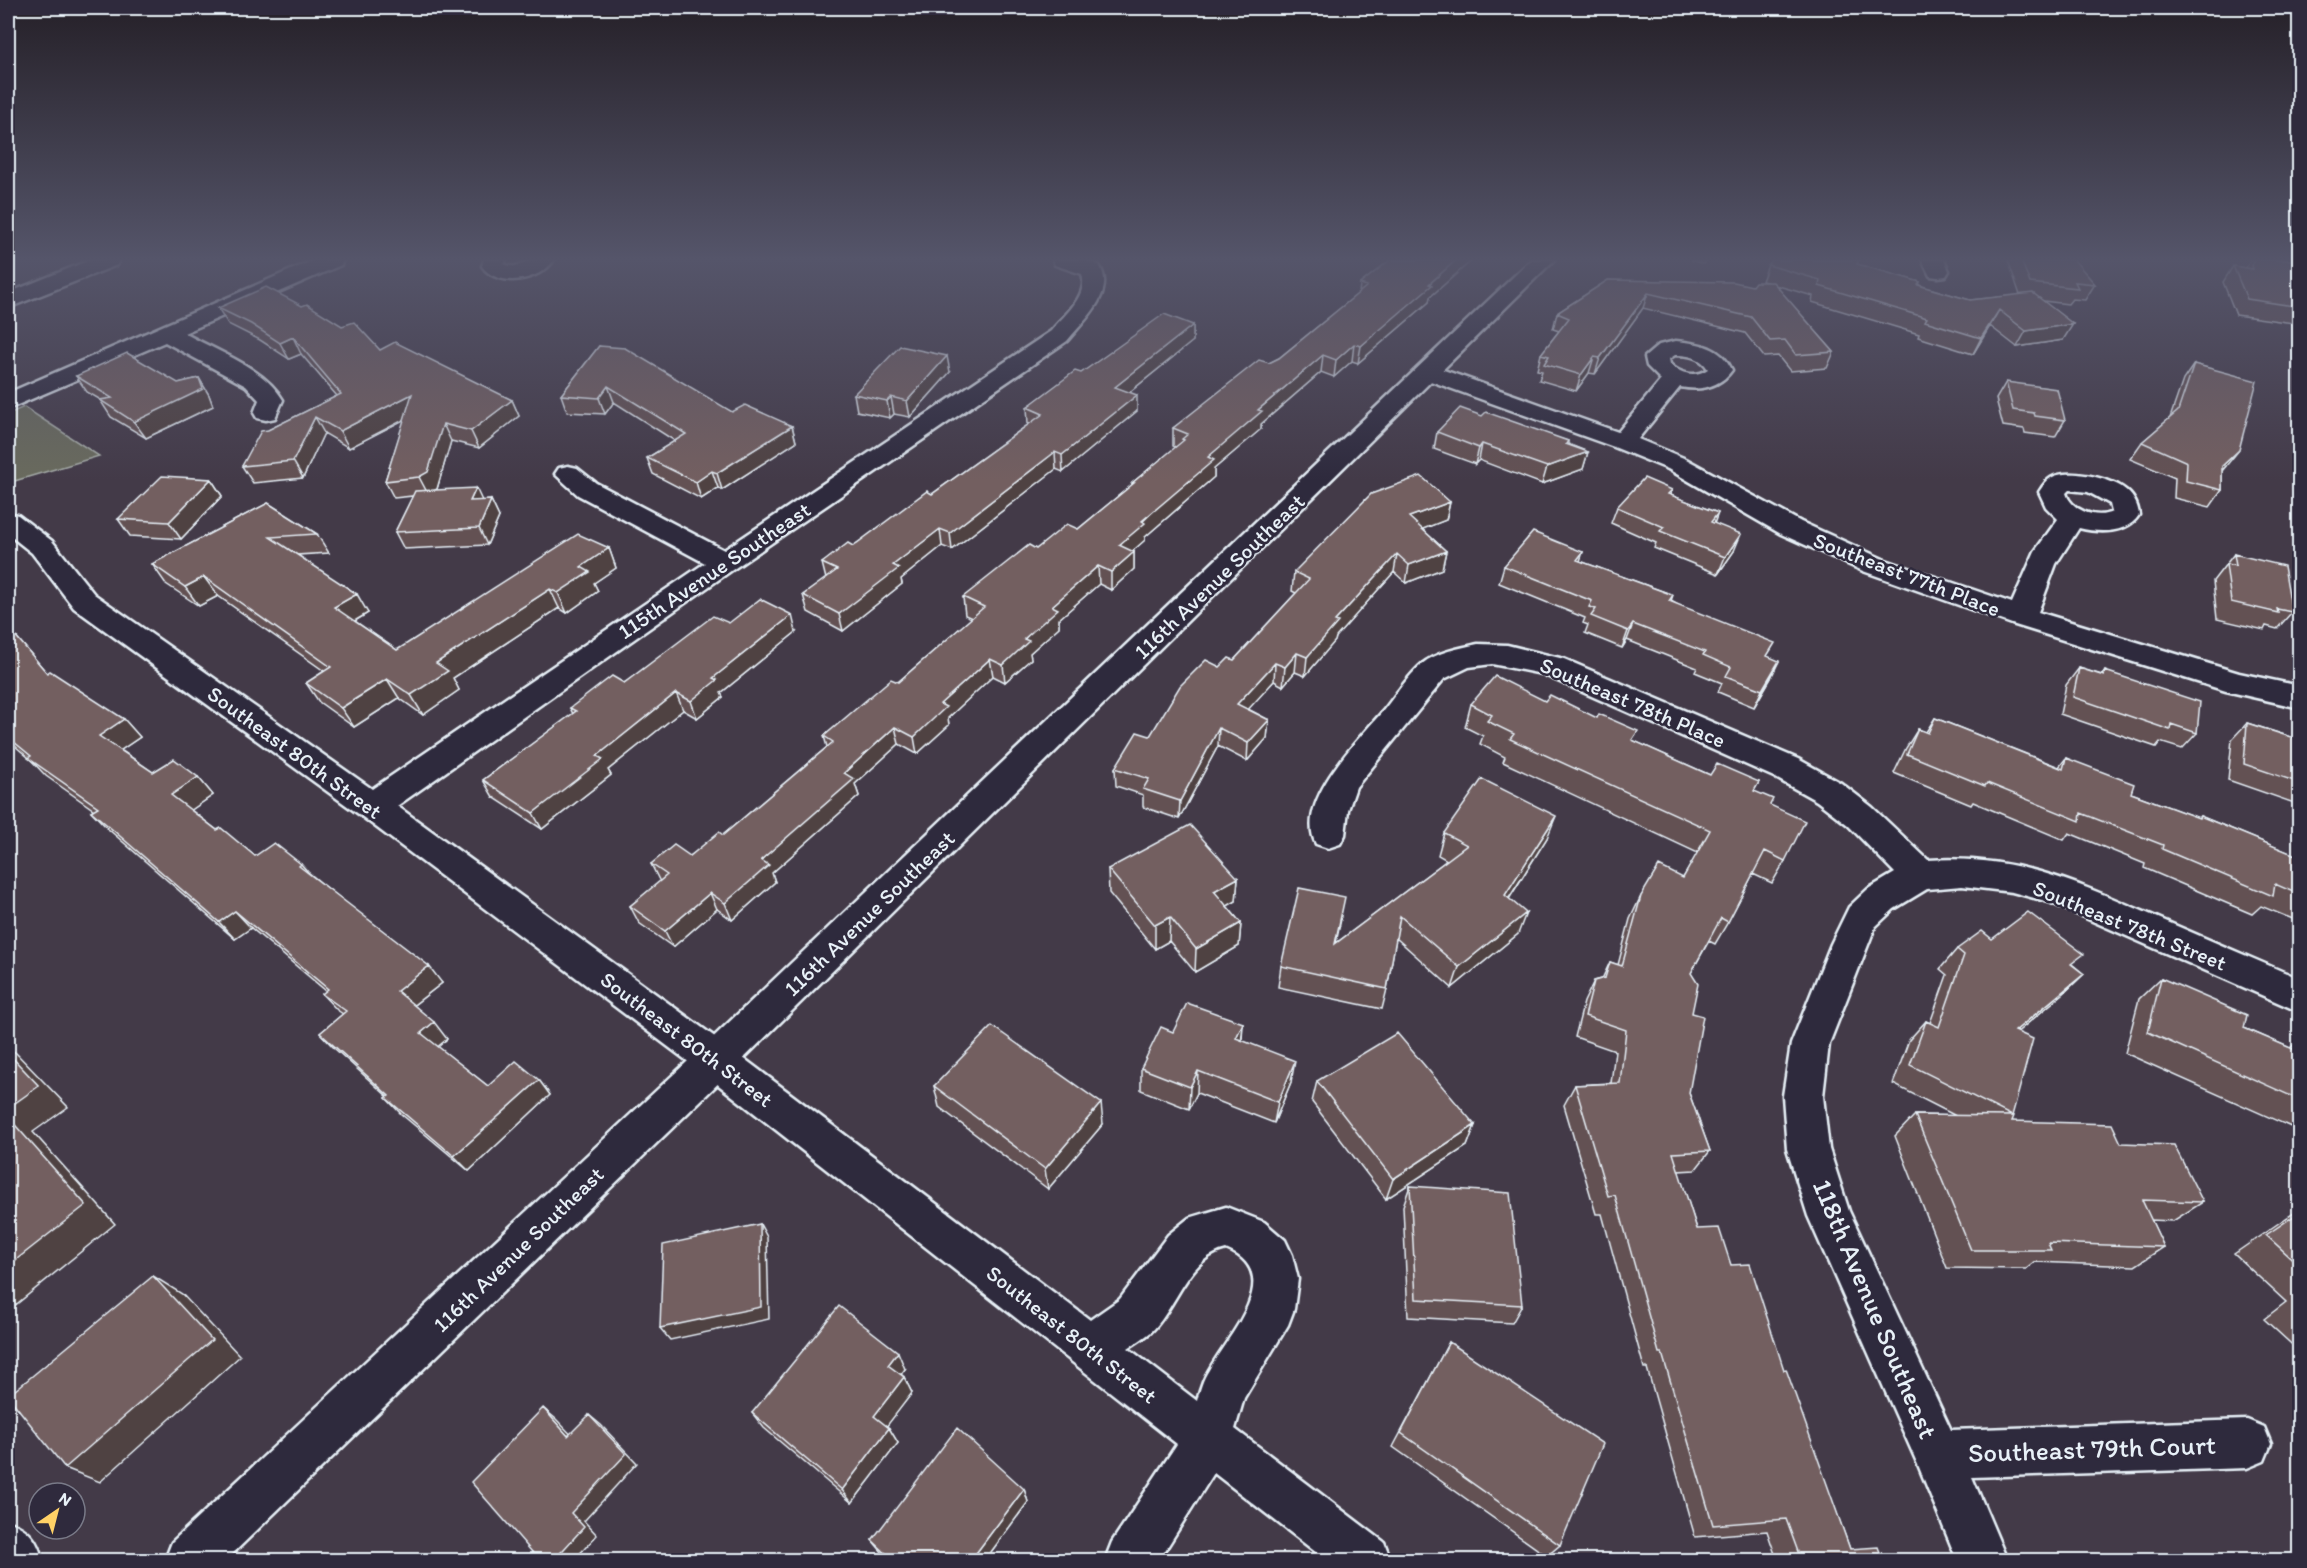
<svg xmlns="http://www.w3.org/2000/svg" width="2307" height="1568" font-family="Itim,sans-serif">
<style>
.green{fill:#696b5d;stroke:#a8aeaa;stroke-width:1.5}
.lines{fill:none;stroke-linecap:round;stroke-linejoin:round}
.street-casing{stroke:#e8f1f8;stroke-width:5}
.secondary-casing{stroke:#e8f1f8;stroke-width:5}
.street{fill:#2f2a3d;fill-rule:evenodd}
.secondary{fill:#2f2a3d;fill-rule:evenodd}
.wall{fill:#635153;stroke:#e8f1f8;stroke-width:1.5}
.shaded-wall{fill:#504243;stroke:#e8f1f8;stroke-width:1.5}
.building{fill:#735e60;stroke:#e8f1f8;stroke-width:1.5}
.labels{text-anchor:middle;stroke-width:5;stroke-linejoin:round;paint-order:stroke}
.street-label{font-size:22px;fill:#e8f1f8;stroke:#2f2a3d}
.near-street-label{font-size:27px;fill:#e8f1f8;stroke:#2f2a3d}
</style>
<rect width="100%" height="100%" fill="#433a48"/>
<filter id="ink" filterUnits="userSpaceOnUse"><feTurbulence type="fractalNoise" baseFrequency=".0167" numOctaves="2"/><feDisplacementMap in="SourceGraphic" scale="12" xChannelSelector="R" yChannelSelector="G"/><feConvolveMatrix kernelMatrix="1 2 1 2 8 2 1 2 1" color-interpolation-filters="sRGB"/></filter>
<g filter="url(#ink)">
<!-- green -->
<path class="green" d="M24,407L99,456L8,483V414Z"/>
<g class="lines">
<defs>
<path id="street" d="M90,260H119L117,265L8,308V293Z
M314,260H343L341,265L184,333C216,351 265,368 283,400L275,418L266,420L257,418L254,413L259,400L246,386L165,342L8,409V393Z
M484,260H506L504,264C517,270 522,262 534,260C540,259 548,260 554,260C540,281 498,289 482,266Z
M1053,260H1084L1099,265C1117,293 1083,321 1067,341L735,568L397,806L730,1048L1090,1320L1120,1299L1168,1235L1189,1218L1226,1207L1264,1222L1285,1240L1292,1255L1298,1279L1294,1309L1288,1325L1244,1398L1235,1429L1384,1542L1391,1560H1326L1214,1473L1159,1560H1105L1112,1542L1177,1444L702,1072L360,815L74,608L32,553L8,534V513L18,515L52,541L94,594L372,789L705,563L578,495L555,474L559,468L568,466L577,468L596,483L724,550L1051,331C1063,316 1089,296 1082,274L1055,265ZM1226,1249C1288,1274 1228,1335 1209,1370C1203,1379 1200,1390 1197,1401L1128,1348C1135,1343 1144,1338 1151,1332C1177,1307 1187,1258 1226,1249Z
M1922,260H1944L1949,271L1946,276L1938,277L1930,276Z
M1676,341C1699,343 1722,347 1732,370C1720,387 1701,391 1680,387L1638,439L1686,459L1801,522L1883,559L2012,603L2035,551L2058,519L2046,507L2039,492C2042,487 2046,481 2051,478C2067,468 2109,478 2123,488C2132,494 2138,504 2139,515C2127,534 2099,533 2079,528L2056,564L2038,612L2239,673L2300,686V708L2226,691L2012,624L1863,571L1781,534L1668,469L1614,447L1422,378L1418,373L1422,368L1430,366L1438,368L1618,432L1661,380L1647,366L1645,357L1659,345ZM1675,355C1688,355 1701,357 1708,369C1696,378 1680,374 1670,364L1669,359ZM2069,490L2088,492L2110,504L2112,512C2096,520 2071,510 2066,493Z
M1478,644L1507,645L1564,659L1798,759L1841,783L1872,807L1928,860C2016,854 2077,883 2156,917C2204,938 2252,958 2300,979V1012L2049,902L2012,892L1962,886L1927,889L1894,909L1875,927L1829,1044L1823,1096L1829,1149L1849,1211L1951,1430L2247,1420L2264,1427L2271,1444L2264,1461L2247,1468L1972,1477L2007,1560H1957L1919,1467L1808,1216L1787,1149L1783,1096L1791,1044L1831,944L1849,907L1868,889L1895,873L1848,825L1817,801L1774,777L1542,674L1492,664L1469,667L1444,679L1356,787L1348,810L1345,835L1340,844L1328,848L1316,844C1294,803 1358,740 1383,711C1395,696 1407,677 1422,664C1436,652 1460,648 1478,644Z
M8,1521C30,1530 36,1538 43,1560H8Z"/>
<path id="secondary" d="M1531,260H1554L730,1072L226,1560H165L172,1542L702,1048Z"/>
</defs>
<!-- street casing -->
<use href="#street" class="street-casing"/>
<!-- secondary casing -->
<use href="#secondary" class="secondary-casing"/>
<!-- street -->
<use href="#street" class="street"/>
<!-- secondary -->
<use href="#secondary" class="secondary"/>
</g>
<!-- wall -->
<path class="wall" d="M1390,260H1472L1430,297L1429,302L1358,363L1352,361L1334,377L1321,372L1261,424V429L1214,469V477L1145,537V540L1132,551L1134,552V569L1111,590L1099,584L1059,619V627L1030,653L1031,659L1005,682L993,676L948,718L949,725L917,754L899,744L855,784L859,796L772,873L775,882L732,920L717,909L673,947L639,923L630,906L660,882L651,864L690,856L723,835L827,747L824,736L898,682L972,618L965,615L963,597L1036,549L1078,529L1132,485V483L1176,447L1173,446V428L1269,363L1279,358L1359,293L1360,284Z
M1691,260H1707L1703,264Z
M2008,260H2074L2095,284L2085,300L2072,299L2068,304L2043,301L2063,340L2017,347L1990,326L1973,354L1918,337L1919,334L1812,302L1813,296L1775,285L1834,352L1827,368L1790,371L1778,356L1764,357L1745,333L1643,308L1595,374L1589,373L1576,391L1539,380L1542,371L1537,370L1541,354L1559,331L1553,329L1557,313L1608,280L1752,286L1767,282L1762,281L1768,265L1857,264L1920,282L1919,285L1970,300L2020,295Z
M2250,260H2300V324L2236,315L2223,282L2233,266L2246,268Z
M218,308L380,350L512,400L519,416L479,448L451,441L437,489L435,490L482,501L491,500L499,517L487,545L404,549L395,532L413,496L394,498L385,481L405,419L349,448L324,433L303,478L253,483L242,466L268,430L337,396L301,354L289,359L260,340L228,324Z
M1193,325V341L1130,392L1137,411L1063,472L1056,469L952,550L942,546L901,579L902,584L843,631L808,612L803,595L826,579L822,563L853,546L932,494L1029,424H1028L1027,407L1081,373Z
M599,346L732,412L792,426L796,442L722,490L718,488L701,499L653,474L647,458L675,441L614,402L605,414L567,412L561,395Z
M2194,364L2226,466L2222,471V490L2210,507L2174,498L2175,478L2130,459L2142,442L2170,418L2183,380Z
M950,372L910,417L894,414L890,418L857,411L854,394Z
M76,376L178,383L199,378L209,395L213,406L146,438L111,417L100,400H101L87,392Z
M2006,382L2065,420L2055,437L2025,433L2024,429L2003,426L1996,399Z
M1482,416L1568,441V444L1588,452L1583,469L1542,484L1479,460L1475,464L1434,449L1437,432Z
M211,479L222,496L181,539L130,536L118,519Z
M1672,490L1670,495L1718,513L1714,524L1734,551L1718,574L1654,548L1656,543L1611,523L1617,507Z
M1450,502L1446,520L1422,529L1446,551L1442,569L1406,583L1394,572L1336,637L1335,641L1305,676L1295,672L1283,686L1274,681L1248,709L1269,720L1267,738L1247,761L1218,746L1179,819L1143,807V795L1116,786L1115,768L1150,736L1220,667L1234,660L1296,593L1292,591L1294,572Z
M268,503L317,534L329,553L298,555L368,613L355,621L397,650L609,548L616,568L594,583L598,591L567,613L559,608L453,678L459,690L423,715L399,698L354,727L319,702L306,683L324,671L218,596L199,606L166,584L152,564Z
M1583,552L1580,561L1673,595L1671,601L1768,657L1771,678L1754,707L1718,692L1722,683L1695,672L1697,668L1627,640L1622,648L1585,633L1588,625L1583,623L1585,618L1499,583L1504,566Z
M2234,554L2292,612L2277,629L2266,626L2264,630L2217,619L2213,581Z
M729,623L796,632L721,693L723,697L697,718L683,710L608,770L611,775L542,829L493,797L483,780L573,714L570,708L624,683Z
M8,627L47,673L124,719L140,737L121,750L153,772L198,777L213,795L191,810L217,830L255,856L301,864L308,872L442,983L414,1005L447,1039L438,1047L488,1086L539,1080L550,1095L469,1171L401,1114L386,1098L388,1097L335,1049L320,1033L343,1014L337,1010L322,994L326,991L251,928L235,939L108,829L91,811L94,810L46,776L29,758L8,740Z
M2079,668L2102,675L2105,671L2197,733L2182,749L2160,742L2156,747L2060,714L2066,685Z
M1545,701L1710,775L1759,782L1754,791L1770,805L1785,861L1772,883L1753,874L1728,922L1715,944L1709,941L1691,973L1692,1013L1689,1093L1710,1151L1695,1170L1678,1171L1697,1229L1731,1265L1784,1370L1850,1549L1883,1560H1777L1767,1531L1695,1537L1647,1368H1644L1602,1214H1596L1564,1105L1575,1085L1611,1083L1615,1051L1575,1037L1584,1002L1594,981L1602,979L1610,962L1618,965L1630,919L1641,896L1683,878L1698,853L1503,762L1505,757L1480,744L1483,736L1465,727L1471,704Z
M1935,718L2059,767L2066,758L2131,793L2198,818L2200,816L2300,857V922L2261,906L2252,914L2144,868L2145,864L2069,833L2064,840L1973,802L1971,805L1894,773L1906,748L1918,729L1926,732Z
M2247,723L2300,740V805L2228,780L2232,739Z
M1444,833L1547,838L1509,899L1518,934L1452,988L1396,938L1387,989L1382,1009L1278,987L1281,966L1341,919L1336,943L1447,860L1438,855Z
M1108,869L1238,878L1236,901L1227,906L1241,923L1239,946L1195,972L1169,941L1155,949L1109,893Z
M1992,939L2073,965L2084,974L2064,993L2017,1032L2012,1116V1121L2121,1143L2203,1202L2173,1221L2151,1220L2164,1247L2135,1266L2035,1262L2026,1269L1947,1268L1895,1136L1915,1115L1956,1116L1893,1084L1909,1040L1926,1021L1930,1023L1947,975L1940,969L1957,949Z
M2161,978L2244,1028L2290,1048L2300,1040V1131L2125,1053L2139,999Z
M1243,1023L1242,1040L1291,1082L1274,1123L1197,1093L1189,1109L1141,1090V1068L1173,1032Z
M1317,1081L1475,1125L1467,1146L1386,1199L1312,1102Z
M934,1086L1103,1124L1048,1189L939,1107Z
M1410,1186L1522,1305L1512,1323L1408,1317L1403,1206Z
M2300,1209V1352L2264,1319L2286,1302L2234,1254L2286,1218Z
M1449,1342L1560,1545L1547,1556L1393,1447Z
M905,1369L901,1374L904,1377L912,1393L886,1426L889,1428L898,1443L852,1503L764,1428L752,1413Z
M1024,1489L1028,1502L985,1560H890L882,1552L872,1540Z"/>
<!-- shaded-wall -->
<path class="shaded-wall" d="M1456,260H1472L1430,297L1429,302L1358,363L1361,346Z
M1648,293L1643,308L1595,374L1600,358Z
M1999,310L1990,326L1973,354L1981,338Z
M2073,324L2063,340L2017,347L2026,331Z
M1193,325V341L1116,403L1115,387Z
M293,337L301,354L289,359L280,343Z
M1354,344L1352,361L1334,377L1336,360Z
M1323,355L1321,372L1261,424V429L1214,469V477L1145,537V540L1119,563V545L1208,457L1258,410Z
M947,356L950,372L910,417L907,401Z
M1594,357L1589,373L1576,391L1581,375Z
M199,378L209,395L213,406L146,438L134,422Z
M608,386L614,402L605,414L599,398Z
M412,394L421,411L349,448L340,431Z
M1137,395V411L1063,472L1062,455Z
M891,397L894,414L890,418L887,401Z
M512,400L519,416L479,448L471,431Z
M315,417L324,433L303,478L293,461Z
M443,424L451,441L437,489L428,494L419,477Z
M792,426L796,442L722,490L717,473Z
M1482,444L1479,460L1475,464L1479,448Z
M2239,450L2226,466L2209,483L2222,466Z
M1055,452L1056,469L952,550L950,533Z
M1588,452L1583,469L1542,484L1547,467Z
M712,471L718,488L701,499L696,482Z
M211,479L222,496L181,539L169,522Z
M476,488L484,505L470,501Z
M491,500L499,517L487,545L479,528Z
M1450,502L1446,520L1405,536L1409,517Z
M940,529L942,546L901,579L902,584L843,631L839,614L893,565Z
M1741,534L1734,551L1718,574L1725,557Z
M609,548L616,568L594,583L598,591L567,613L558,593L581,567Z
M1446,551L1442,569L1406,583L1409,565Z
M1134,552V569L1111,590V572Z
M1397,554L1394,572L1336,637L1335,641L1305,676L1307,657L1335,621Z
M1098,566L1099,584L1059,619V627L1030,653L1031,659L1005,682L1003,665L1052,606Z
M204,577L218,596L199,606L185,587Z
M550,589L559,608L453,678L459,690L423,715L411,695L436,663Z
M357,594L368,613L346,626L334,607Z
M792,615L796,632L721,693L723,697L697,718L691,701L713,678Z
M1633,624L1627,640L1622,648L1628,631Z
M1297,653L1295,672L1283,686L1285,667Z
M990,659L993,676L948,718L949,725L917,754L914,737L940,704Z
M1779,661L1771,678L1754,707L1762,690Z
M1275,663L1274,681L1236,723L1237,704Z
M387,679L399,698L354,727L341,708Z
M676,693L683,710L608,770L611,775L542,829L533,813L597,756Z
M124,719L140,737L115,754L99,736Z
M1269,720L1267,738L1247,761L1248,743Z
M895,727L899,744L855,784L859,796L772,873L775,882L732,920L725,903L761,860L844,773Z
M1219,728L1218,746L1179,819L1180,801Z
M198,777L213,795L187,813L171,795Z
M1556,816L1547,838L1497,917L1505,895Z
M1238,878L1236,901L1213,914L1214,891Z
M710,893L717,909L673,947L665,931Z
M235,911L251,928L235,939L219,922Z
M1526,913L1518,934L1452,988L1459,967Z
M1170,917L1169,941L1155,949V925Z
M1241,923L1239,946L1195,972L1196,949Z
M429,966L442,983L411,1007L397,991Z
M2084,974L2064,993L1996,1050L2015,1031Z
M434,1022L447,1039L435,1049L421,1033Z
M1243,1023L1241,1045L1236,1038Z
M8,1047L16,1053L68,1107L33,1132L115,1224L13,1307L8,1304Z
M1295,1061L1291,1082L1274,1123L1278,1102Z
M1198,1071L1197,1093L1189,1109L1190,1087Z
M539,1080L550,1095L469,1171L454,1156Z
M1101,1103L1103,1124L1048,1189L1045,1169Z
M1475,1125L1467,1146L1386,1199L1393,1179Z
M760,1224L767,1237L769,1319L670,1340L660,1328Z
M153,1276L182,1294L240,1356L100,1482L65,1468Z
M898,1352L905,1369L896,1381L888,1365Z
M904,1377L912,1393L883,1431L874,1416Z
M543,1408L556,1419L581,1445L568,1436Z
M589,1415L601,1425L637,1463L584,1521L597,1535L574,1560H554L571,1513Z
M889,1428L898,1443L852,1503L842,1490Z
M1024,1489L1028,1502L985,1560H971Z"/>
<!-- building -->
<path class="building" d="M1390,260H1456L1429,284L1432,285L1361,346L1354,344L1336,360L1323,355L1258,410L1262,411L1208,457L1214,460L1142,521L1145,523L1119,545L1134,552L1111,572L1098,566L1052,606L1058,609L1024,639L1029,641L1003,665L990,659L940,704L946,707L914,737L895,727L844,773L854,779L761,860L769,865L725,903L710,893L665,931L630,906L667,875L651,864L674,845L690,856L719,832L723,835L833,742L824,736L891,679L898,682L984,607L963,597L1029,545L1036,549L1067,524L1078,529L1134,483H1132L1184,440L1182,439L1188,434L1173,428L1259,360L1269,363L1279,358L1367,286L1360,284Z
M1772,260H1859L1857,264L1920,282L1918,285L1970,300L2033,293L2073,324L2026,331L1999,310L1981,338L1925,321L1927,318L1819,286L1820,280L1768,265Z
M2021,260H2074L2095,284L2075,282L2078,288L2030,283Z
M2254,260H2294L2300,262V307L2247,299L2233,266L2253,269L2252,266Z
M1608,280L1734,282L1752,286L1755,282H1773L1834,352L1796,355L1785,340L1770,341L1751,317L1648,293L1600,358L1594,357L1581,375L1544,364L1549,356L1541,354L1569,318L1557,313Z
M266,287L302,306L307,304L342,326L354,322L380,350L395,342L512,400L471,431L443,424L428,472L419,477L385,481L412,394L340,431L315,417L293,461L242,466L261,431L268,430L341,394L293,337L280,343L251,324L218,308Z
M1164,314L1193,325L1115,387L1137,395L1062,455L1055,452L950,533L940,529L893,565L899,568L839,614L803,595L837,570L822,563L848,543L853,546L927,491L932,494L1043,414L1027,407L1075,371L1081,373Z
M599,346L625,348L732,412L745,405L792,426L717,473L712,471L696,482L647,458L686,434L608,386L599,398L561,395Z
M900,346L947,356L907,401L891,397L887,401L854,394Z
M127,353L178,383L199,378L203,389L134,422L100,400L112,398L76,376Z
M2194,364L2257,381L2239,450L2222,466V490L2186,481L2187,462L2142,442L2178,411Z
M2006,382L2057,389L2065,420L2035,416L2034,413L2013,410Z
M1460,408L1482,416L1486,412L1568,441L1566,444L1588,452L1547,467L1482,444L1479,448L1437,432Z
M162,476L211,479L169,522L118,519Z
M1421,476L1450,502L1409,517L1446,551L1409,565L1397,554L1335,621L1338,622L1307,657L1297,653L1285,667L1275,663L1237,704L1269,720L1248,743L1219,728L1180,801L1143,789L1149,779L1115,768L1137,732L1150,736L1180,686L1206,660L1220,667L1229,658L1234,660L1309,579L1294,572L1371,494Z
M1644,478L1672,490L1668,494L1718,513L1711,522L1741,534L1725,557L1660,531L1664,527L1617,507Z
M476,488L470,501L491,500L479,528L395,532L415,491Z
M268,503L317,534L270,537L357,594L334,607L397,650L578,534L609,548L581,567L590,572L558,593L550,589L436,663L448,671L411,695L387,679L341,708L306,683L331,667L204,577L185,587L152,564Z
M1533,532L1583,552L1577,560L1673,595L1669,601L1775,643L1767,656L1779,661L1762,690L1726,676L1731,667L1703,655L1705,652L1633,624L1628,631L1591,616L1596,609L1589,607L1592,601L1504,566Z
M2234,554L2284,566L2292,612L2277,609L2278,613L2231,602L2226,564L2236,566Z
M760,599L792,615L713,678L717,680L691,701L676,693L597,756L603,759L533,813L483,780L576,711L570,708L612,676L624,683L713,616L729,623Z
M8,627L47,673L50,671L124,719L99,736L153,772L174,759L198,777L171,795L217,830L221,828L255,856L274,843L301,864L299,866L429,966L397,991L434,1022L421,1033L488,1086L516,1061L539,1080L454,1156L386,1098L389,1096L320,1033L346,1011L322,994L328,989L235,911L219,922L91,811L98,807L28,758L31,756L8,737Z
M2079,668L2104,676L2105,671L2200,702L2197,733L2171,724L2170,730L2073,697Z
M1495,676L1545,701L1550,695L1597,718L1599,714L1638,731L1632,740L1710,775L1717,764L1759,782L1754,791L1773,799L1770,805L1805,821L1785,861L1765,851L1728,922L1721,918L1691,973L1698,984L1692,1013L1703,1016L1689,1093L1710,1151L1673,1153L1697,1229L1719,1228L1731,1265L1750,1264L1784,1370L1786,1369L1850,1549L1878,1547L1883,1560H1801L1786,1519L1713,1525L1662,1353H1659L1615,1195L1608,1196L1575,1085L1620,1083L1626,1030L1585,1016L1594,981L1605,978L1610,962L1622,966L1641,896L1659,866L1683,878L1710,830L1510,739L1514,734L1487,721L1492,715L1471,704Z
M1935,718L2063,769L2066,758L2134,784L2131,793L2199,818L2200,816L2300,857V895L2275,884L2273,896L2162,849L2163,845L2081,813L2080,821L1987,783L1985,786L1907,754L1918,729L1928,733Z
M2247,723L2300,740V783L2244,764Z
M1482,779L1556,816L1505,895L1526,913L1459,967L1400,916L1387,989L1281,966L1299,888L1345,897L1335,944L1467,845L1444,833Z
M1190,825L1238,878L1214,891L1241,923L1196,949L1170,917L1155,925L1108,869Z
M2028,912L2084,954L2071,964L2084,974L2015,1031L2033,1039L2012,1116L1910,1065L1926,1021L1939,1027L1964,955L1957,949L1982,931L1992,939Z
M2161,978L2247,1015L2244,1028L2300,1052V1100L2148,1032Z
M1187,1003L1243,1023L1236,1038L1295,1061L1278,1102L1198,1071L1190,1087L1141,1068L1161,1027L1173,1032Z
M992,1026L1101,1103L1045,1169L934,1086Z
M1397,1033L1475,1125L1393,1179L1317,1081Z
M8,1053L39,1086L8,1108Z
M1915,1115L2014,1116L2012,1121L2112,1124L2121,1143L2174,1145L2203,1202L2142,1200L2164,1247L2048,1243L2051,1250H1971Z
M8,1117L86,1205L8,1266Z
M1410,1186L1510,1193L1522,1305L1416,1299Z
M2300,1212V1266L2266,1235Z
M760,1224L761,1307L660,1328L663,1245Z
M153,1276L212,1340L65,1468L8,1396Z
M839,1306L898,1352L888,1365L904,1377L874,1416L889,1428L842,1490L752,1413Z
M1449,1342L1603,1444L1560,1545L1401,1433Z
M543,1408L568,1436L589,1415L626,1454L571,1513L584,1527L554,1560H539L471,1482Z
M957,1428L1024,1489L971,1560H893L872,1540Z"/>
</g>
<!-- sky -->
<linearGradient id="sky" x2="0" y2="1"><stop stop-color="#252028"/><stop offset="0.54" stop-color="#55556a"/><stop offset="1" stop-color="#55556a" stop-opacity="0"/></linearGradient>
<rect width="2307" height="480" fill="url(#sky)"/>
<g class="labels">
<!-- street labels -->
<g class="street-label">
<text transform="translate(714 570) rotate(-34)" y="8">115th Avenue Southeast</text>
<text transform="translate(1907 574) rotate(21)" y="8">Southeast 77th Place</text>
<text transform="translate(1219 576) rotate(-44)" y="8">116th Avenue Southeast</text>
<text transform="translate(1633 702) rotate(23)" y="8">Southeast 78th Place</text>
<text transform="translate(295 752) rotate(36)" y="8">Southeast 80th Street</text>
<text transform="translate(869 913) rotate(-44)" y="8">116th Avenue Southeast</text>
<text transform="translate(2130 925) rotate(22)" y="8">Southeast 78th Street</text>
<text transform="translate(687 1039) rotate(37)" y="8">Southeast 80th Street</text>
<text transform="translate(518 1249) rotate(-44)" y="8">116th Avenue Southeast</text>
<text transform="translate(1072 1334) rotate(38)" y="8">Southeast 80th Street</text>
</g>
<!-- near-street labels -->
<g class="near-street-label">
<text transform="translate(1875 1309) rotate(67)" y="9">118th Avenue Southeast</text>
<text transform="translate(2092 1449) rotate(-2)" y="9">Southeast 79th Court</text>
</g>
</g>
<!-- margin -->
<rect width="2307" height="1568" fill="none" stroke="#2f2a3d" stroke-width="30"/>
<rect x="15" y="15" width="2277" height="1538" fill="none" stroke="#e8f1f8" stroke-width="2" filter="url(#ink)"/>
<!-- north arrow -->
<g transform="translate(57 1511) rotate(35)"><circle r="28" fill="#2f2a3d" stroke="#797a88" stroke-width="1.5"/>
<path d="M0-4.5L10 22L0 15L-10 22Z" fill="#ffd166"/>
<text y="-9" font-size="16" font-weight="bold" text-anchor="middle" fill="#e8f1f8">N</text>
</g>
</svg>
